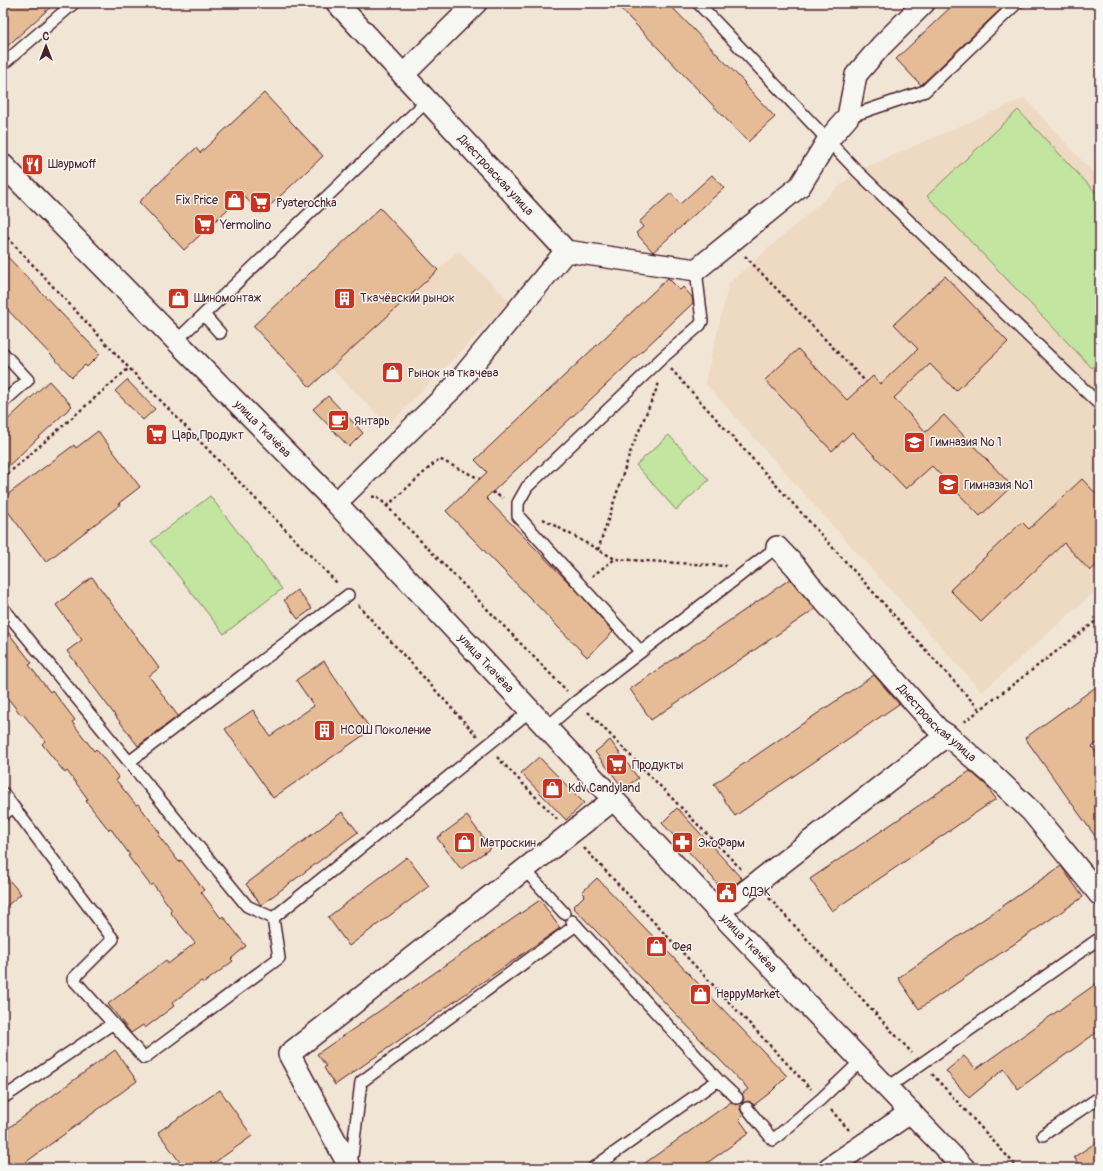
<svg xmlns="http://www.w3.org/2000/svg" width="1103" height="1171" font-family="Pangolin,sans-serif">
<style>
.built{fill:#eed9c3}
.green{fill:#c2e59f;stroke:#868265}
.building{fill:#e6bc96;stroke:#4a1f2b}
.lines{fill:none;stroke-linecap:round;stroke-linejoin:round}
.lane-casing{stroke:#4a1f2b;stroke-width:14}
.street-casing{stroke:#4a1f2b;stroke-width:24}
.path{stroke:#4a1f2b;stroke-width:2.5;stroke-dasharray:3 3;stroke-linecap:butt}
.lane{stroke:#f6f6f2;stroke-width:11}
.street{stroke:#f6f6f2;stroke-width:21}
.labels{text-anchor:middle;stroke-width:3;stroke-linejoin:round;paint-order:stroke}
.poi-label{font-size:12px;fill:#4a1f2b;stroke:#f6f6f2;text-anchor:start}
.street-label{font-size:12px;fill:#4a1f2b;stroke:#f6f6f2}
</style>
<rect width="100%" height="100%" fill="#f1e5d6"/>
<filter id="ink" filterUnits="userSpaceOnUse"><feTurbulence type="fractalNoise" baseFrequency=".025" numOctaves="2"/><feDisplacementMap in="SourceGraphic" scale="8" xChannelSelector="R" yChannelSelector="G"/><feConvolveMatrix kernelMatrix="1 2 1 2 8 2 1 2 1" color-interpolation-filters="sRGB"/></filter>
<g filter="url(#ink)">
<!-- built -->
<path class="built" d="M1025,98L1100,181V587L982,692L705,383L729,283L857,171Z
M458,251L510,301L388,425L331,368Z"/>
<!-- green -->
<path class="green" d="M1018,110L1100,197V360L1092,368L927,196Z
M669,435L709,480L676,510L636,465Z
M210,496L282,589L224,634L151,541Z"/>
<!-- building -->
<path class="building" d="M3,3H55L3,50Z
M615,3H668L745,83L744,84L775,117L748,142Z
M955,3H1007L921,85L896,59Z
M264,93L323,156L261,214L243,195L184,250L139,202L196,148L200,153Z
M712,175L724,188L653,252L636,233L643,227L639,222L671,193L680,204Z
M380,208L438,270L310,387L253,326Z
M3,252L100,354L87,367L85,365L72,377L3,305Z
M945,276L1008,342L956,391L930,364L894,398L926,432L944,415L1012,486L980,516L932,466L906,489L852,432L832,451L765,380L798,349L847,400L873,376L880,384L918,349L894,324Z
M668,278L680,290L683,287L692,297L693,303L486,498L580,594L613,632L587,657L446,511L487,472L475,460Z
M127,380L155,409L143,420L115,391Z
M49,381L72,406L3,471V424Z
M328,396L363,433L349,447L313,409Z
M98,431L140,487L119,503L120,505L46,562L3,505V498L74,445L76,448Z
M1082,479L1100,498V562L1090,571L1064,543L981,622L950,590L1022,522L1029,529Z
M92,577L159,668L149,676L178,716L138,746L67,651L82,640L56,605Z
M790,579L815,609L651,720L630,689Z
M297,590L312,609L298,619L284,600Z
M3,626L32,663L29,665L50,692L52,690L75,720L72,722L94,751L96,749L119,778L116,780L136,805L138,804L160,833L158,835L179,862L181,860L204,890L201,892L221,918L223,916L246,946L231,959L233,961L204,983L201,981L172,1003L174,1006L145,1028L143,1025L131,1033L108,1004L166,960L168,964L195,943L170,912L172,910L153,884L151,886L128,856L130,855L111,829L109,830L86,801L88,799L67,771L65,773L42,744L45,741L23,714L21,715L3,692Z
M324,661L371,730L273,798L225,729L253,710L270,736L314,706L296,680Z
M874,675L899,704L735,816L714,784Z
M1100,684V741L1092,747L1100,758V843L1025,738Z
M610,740L638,778L624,789L595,752Z
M539,757L584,803L566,820L521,773Z
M970,771L986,785L996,799L832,911L810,879Z
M677,808L742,879L724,893L712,877L662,823Z
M342,812L358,832L261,905L246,884Z
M467,816L491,848L461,869L437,838Z
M407,857L429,886L349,946L328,917Z
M1061,866L1083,897L919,1009L898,978Z
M3,873L21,894L3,909Z
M597,878L787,1076L771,1092L754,1105L749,1101L742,1103L740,1109L743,1115L739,1119L749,1133L700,1168H638L731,1102L736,1105L742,1103L744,1099L742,1094L748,1089L573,907L585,895L582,892Z
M540,900L560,928L335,1085L324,1068L326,1066L317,1054Z
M1100,981V1030L1018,1089L1004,1069L969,1098L946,1071L964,1056L976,1069Z
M115,1050L137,1081L18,1168H3V1132Z
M220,1090L252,1136L207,1168H184L158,1132Z
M1100,1140V1168H1081L1074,1157Z"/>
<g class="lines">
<defs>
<path id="lane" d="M698,3L857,171L1100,405
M3,64L74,3
M848,117L925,91L1017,3
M204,315L220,333
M176,341L427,101
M3,353L28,380L3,402
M3,608L247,906L273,918
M641,652L518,516V503L527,487L662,358L700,325L702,321L696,270
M546,728L577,701L777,547
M129,762L348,595
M3,793L113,939L73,979L144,1058L279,958L273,918L530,711
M3,815L13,807
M525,870L564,913
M572,921L718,1080L737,1098
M887,1088L1100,938
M3,1098L112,1024
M747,1108L773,1140L821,1099L861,1061
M1043,1135L1100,1097
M351,1165L361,1082L576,925
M593,1168L718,1080"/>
<g id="street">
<path id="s1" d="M337,3L566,251L696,270L800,186L828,140L848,117L856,75L881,46L924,3"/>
<path d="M403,75L476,3"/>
<path id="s2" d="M3,165L336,503L719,912L964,1168"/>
<path d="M336,503L455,386L566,251"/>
<path id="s3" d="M777,547L796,567L808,583L938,729L947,735L994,776L1031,811L1100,895"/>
<path d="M719,912L947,735"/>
<path d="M350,1168L289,1054L613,800"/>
<path d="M829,1168L911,1112"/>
</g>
</defs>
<!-- lane casing -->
<use href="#lane" class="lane-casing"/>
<!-- street casing -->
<use href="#street" class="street-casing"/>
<!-- path -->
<path class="path" d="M3,233L129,368L338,584
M745,256L866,382
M671,369L980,710
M3,478L129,368
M492,492L503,498
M372,497L377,496L567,691
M387,506L439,459L480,479
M543,519L615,559L726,566
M598,550L631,450L659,383
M592,576L615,559
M358,605L477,736
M588,712L742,870
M964,722L1100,618
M497,757L557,819
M584,848L811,1089
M769,898L912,1053
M932,1074L1018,1168
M831,1110L849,1130"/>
<!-- lane -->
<use href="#lane" class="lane"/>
<!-- street -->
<use href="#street" class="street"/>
</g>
</g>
<!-- icons -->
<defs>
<symbol id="restaurant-square" viewBox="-11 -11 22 22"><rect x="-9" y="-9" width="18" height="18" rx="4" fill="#c8321e" stroke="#f6f6f2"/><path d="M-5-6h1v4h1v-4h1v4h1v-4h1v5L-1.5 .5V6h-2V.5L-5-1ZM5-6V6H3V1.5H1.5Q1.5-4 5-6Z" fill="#fff"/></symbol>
<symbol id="shop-square" viewBox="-11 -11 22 22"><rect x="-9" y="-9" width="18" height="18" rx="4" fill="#c8321e" stroke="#f6f6f2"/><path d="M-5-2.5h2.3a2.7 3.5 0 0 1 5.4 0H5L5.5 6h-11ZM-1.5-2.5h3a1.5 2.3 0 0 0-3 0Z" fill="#fff"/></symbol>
<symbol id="supermarket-square" viewBox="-11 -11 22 22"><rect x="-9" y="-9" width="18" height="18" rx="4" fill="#c8321e" stroke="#f6f6f2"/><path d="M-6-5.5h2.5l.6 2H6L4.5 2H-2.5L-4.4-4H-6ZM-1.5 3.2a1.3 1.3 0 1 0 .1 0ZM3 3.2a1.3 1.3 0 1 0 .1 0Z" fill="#fff"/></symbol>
<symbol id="building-square" viewBox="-11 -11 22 22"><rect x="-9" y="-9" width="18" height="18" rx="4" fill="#c8321e" stroke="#f6f6f2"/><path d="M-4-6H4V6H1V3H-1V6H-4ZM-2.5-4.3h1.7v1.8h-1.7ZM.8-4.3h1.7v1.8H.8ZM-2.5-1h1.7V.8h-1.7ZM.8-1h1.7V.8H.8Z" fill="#fff"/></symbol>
<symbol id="cafe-square" viewBox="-11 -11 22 22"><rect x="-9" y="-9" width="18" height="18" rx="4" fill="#c8321e" stroke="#f6f6f2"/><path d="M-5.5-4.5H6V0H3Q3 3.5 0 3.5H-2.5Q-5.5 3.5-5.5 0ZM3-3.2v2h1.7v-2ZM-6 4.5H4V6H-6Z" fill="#fff"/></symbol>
<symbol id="school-square" viewBox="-11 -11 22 22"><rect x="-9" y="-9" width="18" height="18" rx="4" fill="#c8321e" stroke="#f6f6f2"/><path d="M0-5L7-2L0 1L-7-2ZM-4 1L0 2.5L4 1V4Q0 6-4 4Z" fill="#fff"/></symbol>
<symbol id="pharmacy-square" viewBox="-11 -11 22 22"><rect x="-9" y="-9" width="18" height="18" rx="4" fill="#c8321e" stroke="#f6f6f2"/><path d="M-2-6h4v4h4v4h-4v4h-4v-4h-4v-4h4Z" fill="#fff"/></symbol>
<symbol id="civic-square" viewBox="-11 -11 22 22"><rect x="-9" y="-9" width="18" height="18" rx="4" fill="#c8321e" stroke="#f6f6f2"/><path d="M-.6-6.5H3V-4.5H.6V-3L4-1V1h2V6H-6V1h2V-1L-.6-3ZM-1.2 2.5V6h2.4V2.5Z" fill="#fff"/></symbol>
</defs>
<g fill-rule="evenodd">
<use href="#restaurant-square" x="20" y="152" width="25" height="25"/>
<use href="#shop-square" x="222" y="188" width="25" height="25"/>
<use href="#supermarket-square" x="248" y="190" width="25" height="25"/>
<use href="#supermarket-square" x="192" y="212" width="25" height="25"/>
<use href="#shop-square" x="166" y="286" width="25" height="25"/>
<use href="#building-square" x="332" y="286" width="25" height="25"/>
<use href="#shop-square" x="380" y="360" width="25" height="25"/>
<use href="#cafe-square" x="326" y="408" width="25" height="25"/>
<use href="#supermarket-square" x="144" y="422" width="25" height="25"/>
<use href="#school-square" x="902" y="430" width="25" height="25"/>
<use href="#school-square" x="936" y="472" width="25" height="25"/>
<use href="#building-square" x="312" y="718" width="25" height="25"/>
<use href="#supermarket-square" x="604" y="752" width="25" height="25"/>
<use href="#shop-square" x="540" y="776" width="25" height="25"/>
<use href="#shop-square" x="452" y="830" width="25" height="25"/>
<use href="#pharmacy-square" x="670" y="830" width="25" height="25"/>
<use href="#civic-square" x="714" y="880" width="25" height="25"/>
<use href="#shop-square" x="644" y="934" width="25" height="25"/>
<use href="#shop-square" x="688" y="982" width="25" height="25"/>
</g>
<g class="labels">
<!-- poi labels -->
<g class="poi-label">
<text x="48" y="168">Шаурмоff</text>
<text x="218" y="204" text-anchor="end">Fix Price</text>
<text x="276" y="207">Pyaterochka</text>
<text x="220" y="229">Yermolino</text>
<text x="194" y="302">Шиномонтаж</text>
<text x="360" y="302">Ткачёвский рынок</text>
<text x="408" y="377">Рынок на ткачева</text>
<text x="354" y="425">Янтарь</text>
<text x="172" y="439">Царь Продукт</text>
<text x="930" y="446">Гимназия № 1</text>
<text x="964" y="489">Гимназия №1</text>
<text x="340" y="734">НСОШ Поколение</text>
<text x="632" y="769">Продукты</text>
<text x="568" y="792">Kdv Candyland</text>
<text x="480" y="847">Матроскин</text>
<text x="698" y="847">ЭкоФарм</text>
<text x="742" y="896">СДЭК</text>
<text x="672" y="951">Фея</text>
<text x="716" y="998">HappyMarket</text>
</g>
<!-- street labels -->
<g class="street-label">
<text dy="4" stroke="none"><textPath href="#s1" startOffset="234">Днестровская улица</textPath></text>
<text dy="4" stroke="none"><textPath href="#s2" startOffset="370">улица Ткачёва</textPath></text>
<text dy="4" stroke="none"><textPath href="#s2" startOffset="694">улица Ткачёва</textPath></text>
<text dy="4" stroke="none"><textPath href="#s3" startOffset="238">Днестровская улица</textPath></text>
<text dy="4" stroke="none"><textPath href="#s2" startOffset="1078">улица Ткачёва</textPath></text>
</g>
</g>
<!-- margin -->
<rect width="1103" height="1171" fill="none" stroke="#f6f6f2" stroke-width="16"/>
<rect x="8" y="8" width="1087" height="1155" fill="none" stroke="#4a1f2b" stroke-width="1.5" filter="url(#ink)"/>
<!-- north arrow -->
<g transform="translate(46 46)" stroke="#f6f6f2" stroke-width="3" paint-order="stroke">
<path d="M0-3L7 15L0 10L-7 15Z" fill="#4a1f2b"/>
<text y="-6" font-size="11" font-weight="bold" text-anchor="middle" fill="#4a1f2b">С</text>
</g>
</svg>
